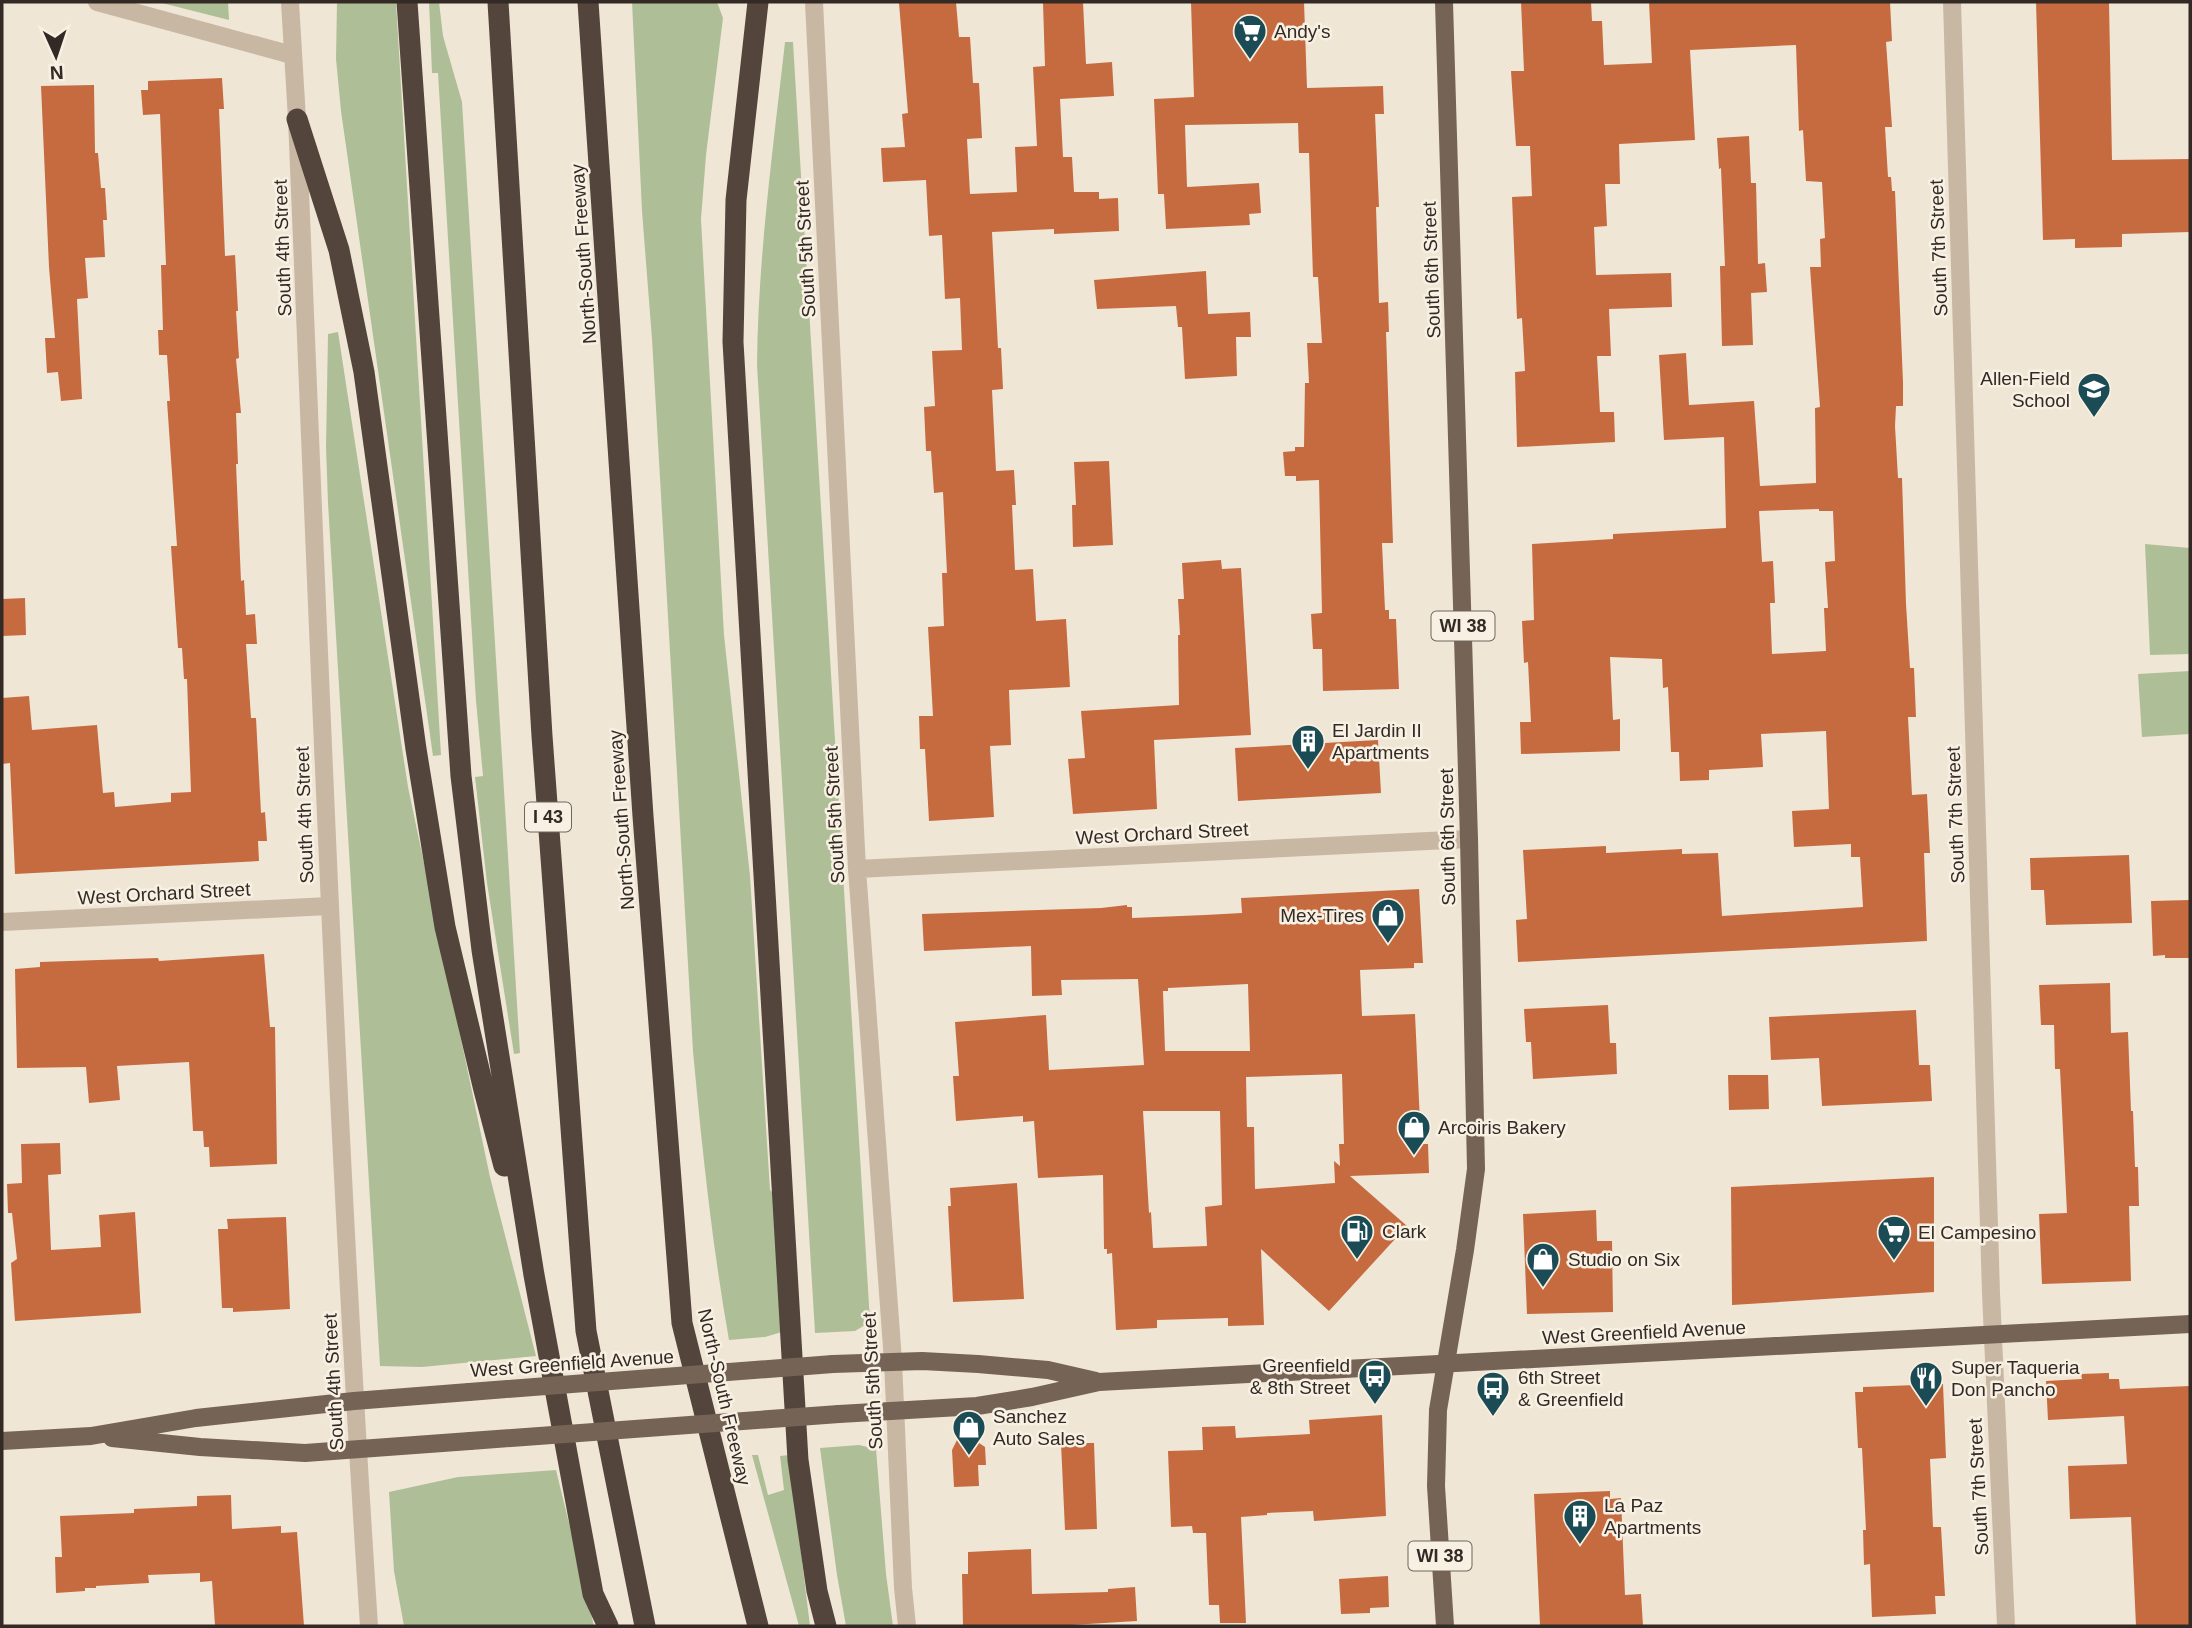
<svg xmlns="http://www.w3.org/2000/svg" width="2192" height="1628" font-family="Arial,sans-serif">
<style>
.green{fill:#aebf97}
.building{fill:#c66b3f;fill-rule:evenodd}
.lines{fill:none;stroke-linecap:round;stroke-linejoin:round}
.minor{stroke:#c8b7a3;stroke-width:18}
.major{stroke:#756356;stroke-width:18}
.highway{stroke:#54453c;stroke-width:21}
.major-bridge{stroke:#756356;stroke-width:18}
.labels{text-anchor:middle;stroke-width:5;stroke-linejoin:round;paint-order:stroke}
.shield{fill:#f8f0e2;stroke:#6e655e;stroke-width:2}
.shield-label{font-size:18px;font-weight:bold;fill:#332a25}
.poi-label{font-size:19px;fill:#332a25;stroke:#f8f0e2;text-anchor:start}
.street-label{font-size:19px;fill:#332a25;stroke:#f8f0e2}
</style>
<rect width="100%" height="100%" fill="#f0e6d6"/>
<!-- green -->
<path class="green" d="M158,2H228L229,20Z
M337,2H396L441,755L433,756L341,111L336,59Z
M429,2H439L443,36L462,102L520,1053L514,1054L487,883L475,777L483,776L476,701L438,73H432Z
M632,2H717L723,18L706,155L701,219L724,635L750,876L770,1190L773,1193L782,1332L765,1337L729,1340C712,1244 702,1148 693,1051L652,339L642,211Z
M785,42H793L870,1322L855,1331L815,1333L757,365C758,257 773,150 785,42Z
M338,332L408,787L490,1177L536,1356L422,1367L380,1366L328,503L326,447L328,334Z
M2145,544L2190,548V654L2150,655Z
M2190,671V734L2142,737L2138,674Z
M859,1445L876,1449L886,1574L893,1626H846L837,1575L820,1448Z
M752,1455H758L768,1495L784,1490L780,1456L789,1455L810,1626H799Z
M556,1470L594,1626H404L394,1571L389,1492L458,1477Z"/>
<!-- building -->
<path class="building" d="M956,2L959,37H970L973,83H979L982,138L967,139L970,194L1017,192L1015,147L1037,146L1033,67L1045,66L1043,3L1083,2L1086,64L1112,62L1114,96L1060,99L1063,157H1072L1074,192H1099V199L1118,198L1119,231L1054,234V229L992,232L998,348H1001L1003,389L992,390L996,471L1014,470L1016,505H1012L1015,570L1033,569L1036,621L1066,619L1070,687L1009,690L1011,745L990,746L994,817L929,821L925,749H920L919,716H933L928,627L944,626L942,573H947L943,492L934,493L931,451H926L924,407L935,406L932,351L962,350L960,298L945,299L942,235L929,236L926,180L883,182L881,148L905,147L902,114L908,113L899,3Z
M1191,2H1304L1307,88L1383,86L1384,114H1375L1379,207H1376L1379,303L1388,302L1389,332H1386L1393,543H1382L1385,610H1389V619H1396L1399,689L1323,691L1322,649H1313L1311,614L1322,613L1319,480L1296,481V476H1285L1283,452L1295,451V447H1304L1305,383H1309L1307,343H1322L1318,277H1313L1309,153H1299L1298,123L1185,125L1187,187L1259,183L1261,213L1249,214L1250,225L1166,229L1164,194H1158L1154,99L1194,97Z
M1521,2H1591L1592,21H1602L1604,65L1652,63L1649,2H1890L1892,41L1886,42L1892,127H1885L1888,177H1891L1892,191H1895L1903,382V406H1896L1895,426L1898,478H1902L1906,604L1910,668H1914L1916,717H1908L1912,795L1927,794L1930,853H1924L1927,941L1518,962L1516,920L1527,919L1523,850L1606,846V853L1682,849V854L1718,853L1722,916L1863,907L1860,857H1851V844L1794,847L1792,811L1829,809L1826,731L1761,734L1763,767L1709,770V780L1680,781L1679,752H1671L1668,687L1663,688L1662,659L1610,657L1613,720L1620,719V751L1521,754L1520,722H1531L1528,662L1524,663L1522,621L1534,620L1532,544L1613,539V534L1726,528L1724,437L1664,440L1659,355L1686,353L1689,405L1754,401L1760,486L1816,483L1815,408L1820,407L1810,267H1821L1820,239L1825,238L1822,182L1806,181L1803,130L1799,131L1796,45L1690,50L1695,140L1619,144L1620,184H1605L1607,226L1594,227L1596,275L1671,273L1672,307L1609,309L1611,356H1597L1600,412H1614L1615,442L1517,447L1515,372L1525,371L1522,318L1517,319L1512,197L1532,196L1530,146H1516L1513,102L1511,71H1524ZM1819,509V511H1833L1835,561L1825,562L1828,608H1824L1826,651L1772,654L1770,603H1775L1773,561L1762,562L1759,511Z
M2036,2H2109L2112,160L2190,159V232L2122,234V247L2075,248V239L2043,240Z
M222,78L224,109H219L225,256L235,255L238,311H236L239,358L236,359L241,413H236L238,464H236L241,581L244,580L246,615L255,614L257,644H246L251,718H256L261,813L265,812L267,841H258L259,861L15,874L10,763L2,764V698L29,696L32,730L97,725L103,793L114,792L115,807L171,802V793L191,792L187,679H184L182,648H178L171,546H177L167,401H170L167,355H159L158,330H163L161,265H166L160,114L143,115L141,90H148V81Z
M94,85L95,153H98L101,188H105L107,220H103L105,257L85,258L88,298L77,299L82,399L61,401L58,372L47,373L45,338H55L49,267L41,86Z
M1749,136L1751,183H1756L1758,264L1765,263L1767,292L1751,293L1753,345L1722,346L1720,266H1725L1721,168L1719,169L1717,138Z
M1206,271L1208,314L1250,312L1251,337H1236L1237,376L1185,379L1182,327H1178L1176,306L1097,309L1094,280Z
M1109,461L1113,545L1073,547L1072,505H1076L1074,462Z
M1221,560L1222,569L1241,568L1251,735L1154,740L1157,809L1073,814L1068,759L1085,758L1081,711L1179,705L1178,635H1180L1178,599H1184L1182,563Z
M25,598L26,635L2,636V599Z
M1378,740L1381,793L1238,801L1235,748Z
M2129,855L2132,923L2046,925L2044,890H2031L2030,858Z
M1419,889L1423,963H1414V968L1360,970L1362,1016L1415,1014L1421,1144H1428L1429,1173L1350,1176L1407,1226L1329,1311L1261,1249L1264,1325L1228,1326V1318L1157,1320V1328L1116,1330L1112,1253L1107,1254V1249H1104L1103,1175L1038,1178L1034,1121L1023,1122V1116L956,1121L953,1076H959L955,1022L1046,1015L1049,1070L1144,1065L1138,979L1061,980L1062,995L1032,996L1031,946L924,951L922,914L1101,908L1127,905V907H1132V918L1205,915L1242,913L1241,898ZM1248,984L1250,1051H1165L1163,991H1168V988ZM1342,1074L1344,1144H1339L1340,1166L1334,1161L1335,1183L1255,1189L1254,1127H1247L1246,1077ZM1143,1111H1220L1222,1205L1205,1207L1207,1246L1153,1248L1151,1212L1149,1213Z
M2190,900V958H2165V955L2153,956L2151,901Z
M264,954L270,1027H275L277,1164L210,1167L209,1147H204L203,1131H193L189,1062L117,1066L120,1100L89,1103L86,1067L17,1068L15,969L40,967V962L158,958L159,961Z
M2110,983L2111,1033L2128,1032L2131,1111H2133L2135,1167H2138L2139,1206H2129L2131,1281L2042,1284L2039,1214L2067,1213L2060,1069H2055L2054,1025H2041L2039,985Z
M1608,1005L1610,1043H1616L1617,1074L1533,1079L1531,1042H1526L1524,1009Z
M1916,1010L1919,1065H1930L1932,1101L1822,1106L1819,1058L1771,1060L1769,1017Z
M1728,1075H1768L1769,1109L1729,1110Z
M60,1143L61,1174L48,1175L51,1250L101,1247L99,1215L135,1212L141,1313L15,1321L11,1263L17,1259L12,1213H8L7,1184L22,1183L21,1144Z
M1934,1177V1292L1732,1305L1731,1187Z
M1017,1183L1024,1299L953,1302L948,1206H951L950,1188Z
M1596,1210L1597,1241H1612L1613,1312L1527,1314L1523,1214Z
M286,1217L290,1309L233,1312V1308H222L218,1229H228L227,1219Z
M2109,1373V1379H2119L2120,1389L2190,1386V1626H2136L2131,1517L2070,1519L2068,1466L2127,1464L2124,1416L2048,1420L2046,1381L2082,1379L2081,1374Z
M1943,1384L1946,1458L1930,1459L1933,1527H1941L1945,1596H1935L1936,1614L1872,1617L1870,1564L1864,1565L1863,1530H1866L1862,1448H1858L1855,1392H1863V1387Z
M1382,1415L1386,1516L1314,1521L1313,1511L1267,1513V1515L1241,1517L1246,1623H1220L1219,1605H1209L1206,1533H1193L1192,1526L1171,1527L1168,1451L1203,1450L1202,1427L1235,1426L1236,1438L1310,1434L1309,1420Z
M973,1439L985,1447L986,1465H978L979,1486L954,1487L952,1450L957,1440Z
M1061,1443H1094L1097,1529L1065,1530Z
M1610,1491V1499L1621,1498L1625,1595L1641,1594L1643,1626H1540L1534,1494Z
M231,1495L232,1529L281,1526V1533L297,1532L304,1626H215L212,1581L200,1582V1573L148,1575L149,1583L96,1586V1588H85V1591L56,1593L55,1557H62L60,1516L134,1513V1509L197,1506V1496Z
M1031,1549L1032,1594L1108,1592V1589L1135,1587L1137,1621L1055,1626H963L962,1574H968V1552Z
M1388,1576L1389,1607L1370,1608V1613L1341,1614L1339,1579Z"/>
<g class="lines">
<!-- minor -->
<path class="minor" d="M97,2L292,55
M290,2L297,119C318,622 336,1124 369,1626
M814,2L857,869L893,1361L903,1588L907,1626
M1952,2L1991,1293L2006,1626
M857,869L1469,839
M2,922L329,906"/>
<!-- major -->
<path class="major" d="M1444,2L1469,839L1476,1169L1465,1250L1438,1410L1436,1486L1445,1626
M833,1364L922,1361L978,1364L1048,1370L1096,1381
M839,1414L977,1406L1032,1397L1099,1382L2190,1324
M112,1438L200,1447L305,1453L470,1441
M2,1441L91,1436L196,1418L354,1401L469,1392"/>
<!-- highway -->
<path class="highway" d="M407,2L461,776L482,950L534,1275L593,1594L608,1626
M498,2L542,736L586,1331L645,1626
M588,2L643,816L682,1323L758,1626
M758,2L736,200L733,342L798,1460L817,1591L826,1626
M297,119L339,250L364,372L416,749L445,927L484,1090L504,1166"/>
<!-- major-bridge -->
<path class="major-bridge" d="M469,1392L833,1364
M470,1441L839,1414"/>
</g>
<!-- icons -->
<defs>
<symbol id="supermarket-pin" viewBox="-11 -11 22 30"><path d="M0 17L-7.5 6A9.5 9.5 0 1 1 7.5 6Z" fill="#1b4b54" stroke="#f8f0e2"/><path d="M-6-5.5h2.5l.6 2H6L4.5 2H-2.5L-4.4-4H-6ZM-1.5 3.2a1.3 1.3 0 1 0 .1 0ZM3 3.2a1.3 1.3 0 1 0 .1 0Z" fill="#fff"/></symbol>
<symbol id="school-pin" viewBox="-11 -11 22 30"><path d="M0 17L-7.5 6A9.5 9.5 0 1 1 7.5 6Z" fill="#1b4b54" stroke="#f8f0e2"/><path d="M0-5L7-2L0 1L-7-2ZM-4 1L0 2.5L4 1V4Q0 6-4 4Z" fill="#fff"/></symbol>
<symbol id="building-pin" viewBox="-11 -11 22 30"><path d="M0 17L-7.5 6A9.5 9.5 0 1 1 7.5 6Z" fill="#1b4b54" stroke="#f8f0e2"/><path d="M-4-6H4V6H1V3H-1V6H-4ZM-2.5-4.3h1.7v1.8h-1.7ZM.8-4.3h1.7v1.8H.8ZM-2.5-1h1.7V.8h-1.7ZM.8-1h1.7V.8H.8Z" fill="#fff"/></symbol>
<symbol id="shop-pin" viewBox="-11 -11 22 30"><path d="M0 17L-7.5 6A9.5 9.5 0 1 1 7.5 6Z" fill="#1b4b54" stroke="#f8f0e2"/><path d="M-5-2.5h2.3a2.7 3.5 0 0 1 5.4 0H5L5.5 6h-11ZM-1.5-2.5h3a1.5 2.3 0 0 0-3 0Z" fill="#fff"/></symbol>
<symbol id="fuel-pin" viewBox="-11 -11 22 30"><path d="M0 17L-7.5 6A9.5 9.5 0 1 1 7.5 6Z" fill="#1b4b54" stroke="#f8f0e2"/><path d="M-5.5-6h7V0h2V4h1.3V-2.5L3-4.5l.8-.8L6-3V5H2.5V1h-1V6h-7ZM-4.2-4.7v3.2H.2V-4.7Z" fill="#fff"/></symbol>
<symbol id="bus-pin" viewBox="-11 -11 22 30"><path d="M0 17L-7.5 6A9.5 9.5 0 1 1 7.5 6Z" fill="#1b4b54" stroke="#f8f0e2"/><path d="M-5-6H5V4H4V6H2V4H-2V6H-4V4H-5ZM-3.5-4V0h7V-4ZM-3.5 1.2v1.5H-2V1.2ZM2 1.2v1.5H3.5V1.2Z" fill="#fff"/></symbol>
<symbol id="restaurant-pin" viewBox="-11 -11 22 30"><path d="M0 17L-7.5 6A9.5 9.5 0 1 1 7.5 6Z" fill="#1b4b54" stroke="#f8f0e2"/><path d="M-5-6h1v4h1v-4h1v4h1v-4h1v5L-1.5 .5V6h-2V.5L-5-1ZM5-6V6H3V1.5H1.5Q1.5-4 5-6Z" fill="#fff"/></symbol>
</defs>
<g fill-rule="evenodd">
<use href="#supermarket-pin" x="1231" y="12" width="38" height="52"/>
<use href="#school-pin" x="2075" y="370" width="38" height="52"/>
<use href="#building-pin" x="1289" y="722" width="38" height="52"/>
<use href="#shop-pin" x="1369" y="896" width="38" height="52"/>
<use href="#shop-pin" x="1395" y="1108" width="38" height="52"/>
<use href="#fuel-pin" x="1338" y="1212" width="38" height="52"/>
<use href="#supermarket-pin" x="1875" y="1213" width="38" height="52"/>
<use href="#shop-pin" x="1524" y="1240" width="38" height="52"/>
<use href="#bus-pin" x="1356" y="1357" width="38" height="52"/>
<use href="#restaurant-pin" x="1907" y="1359" width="38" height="52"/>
<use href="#bus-pin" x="1474" y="1369" width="38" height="52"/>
<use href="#shop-pin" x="950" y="1408" width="38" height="52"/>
<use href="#building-pin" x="1561" y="1497" width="38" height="52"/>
</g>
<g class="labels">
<!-- shield labels -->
<g class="shield">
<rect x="1431.5" y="611.5" width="63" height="29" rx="5"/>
<rect x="525" y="802.5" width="46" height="29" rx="5"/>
<rect x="1408.5" y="1541.5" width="63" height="29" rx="5"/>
</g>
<g class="shield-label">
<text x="1463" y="632">WI 38</text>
<text x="548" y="823">I 43</text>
<text x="1440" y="1562">WI 38</text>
</g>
<!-- poi labels -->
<g class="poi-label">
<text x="1274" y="38">Andy's</text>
<text x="2070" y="385" text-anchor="end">Allen-Field<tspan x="2070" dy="22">School</tspan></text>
<text x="1332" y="737">El Jardin II<tspan x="1332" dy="22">Apartments</tspan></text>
<text x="1364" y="922" text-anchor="end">Mex-Tires</text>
<text x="1438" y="1134">Arcoiris Bakery</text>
<text x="1382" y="1238">Clark</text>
<text x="1918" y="1239">El Campesino</text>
<text x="1568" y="1266">Studio on Six</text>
<text x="1350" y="1372" text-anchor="end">Greenfield<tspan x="1350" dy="22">&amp; 8th Street</tspan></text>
<text x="1951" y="1374">Super Taqueria<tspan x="1951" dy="22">Don Pancho</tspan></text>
<text x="1518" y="1384">6th Street<tspan x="1518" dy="22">&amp; Greenfield</tspan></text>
<text x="993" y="1423">Sanchez<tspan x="993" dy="22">Auto Sales</tspan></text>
<text x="1604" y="1512">La Paz<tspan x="1604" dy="22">Apartments</tspan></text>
</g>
<!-- street labels -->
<g class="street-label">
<text transform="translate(282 248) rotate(-92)" y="7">South 4th Street</text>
<text transform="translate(1938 248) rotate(-92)" y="7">South 7th Street</text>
<text transform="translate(805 249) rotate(-93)" y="7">South 5th Street</text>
<text transform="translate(583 254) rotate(-94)" y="7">North-South Freeway</text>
<text transform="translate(1431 270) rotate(-92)" y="7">South 6th Street</text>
<text transform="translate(304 815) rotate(-92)" y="7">South 4th Street</text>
<text transform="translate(834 815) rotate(-93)" y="7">South 5th Street</text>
<text transform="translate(1955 815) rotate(-92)" y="7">South 7th Street</text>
<text transform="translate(621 820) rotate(-94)" y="7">North-South Freeway</text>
<text transform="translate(1162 833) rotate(-3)" y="7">West Orchard Street</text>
<text transform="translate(1447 837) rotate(-91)" y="7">South 6th Street</text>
<text transform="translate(164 893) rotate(-3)" y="7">West Orchard Street</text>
<text transform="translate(1644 1332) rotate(-3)" y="7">West Greenfield Avenue</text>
<text transform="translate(572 1363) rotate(-4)" y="7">West Greenfield Avenue</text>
<text transform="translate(872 1381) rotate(-93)" y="7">South 5th Street</text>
<text transform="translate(333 1382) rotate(-93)" y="7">South 4th Street</text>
<text transform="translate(725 1397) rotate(77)" y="7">North-South Freeway</text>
<text transform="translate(1978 1487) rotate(-93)" y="7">South 7th Street</text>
</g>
</g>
<!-- border -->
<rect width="2192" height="1628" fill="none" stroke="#332a25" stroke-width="7"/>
<!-- north arrow -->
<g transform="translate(56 56) rotate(177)" stroke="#f8f0e2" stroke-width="5" paint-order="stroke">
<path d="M0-5L12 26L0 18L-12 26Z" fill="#332a25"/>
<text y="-10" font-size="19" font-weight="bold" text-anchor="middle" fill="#332a25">N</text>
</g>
</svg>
